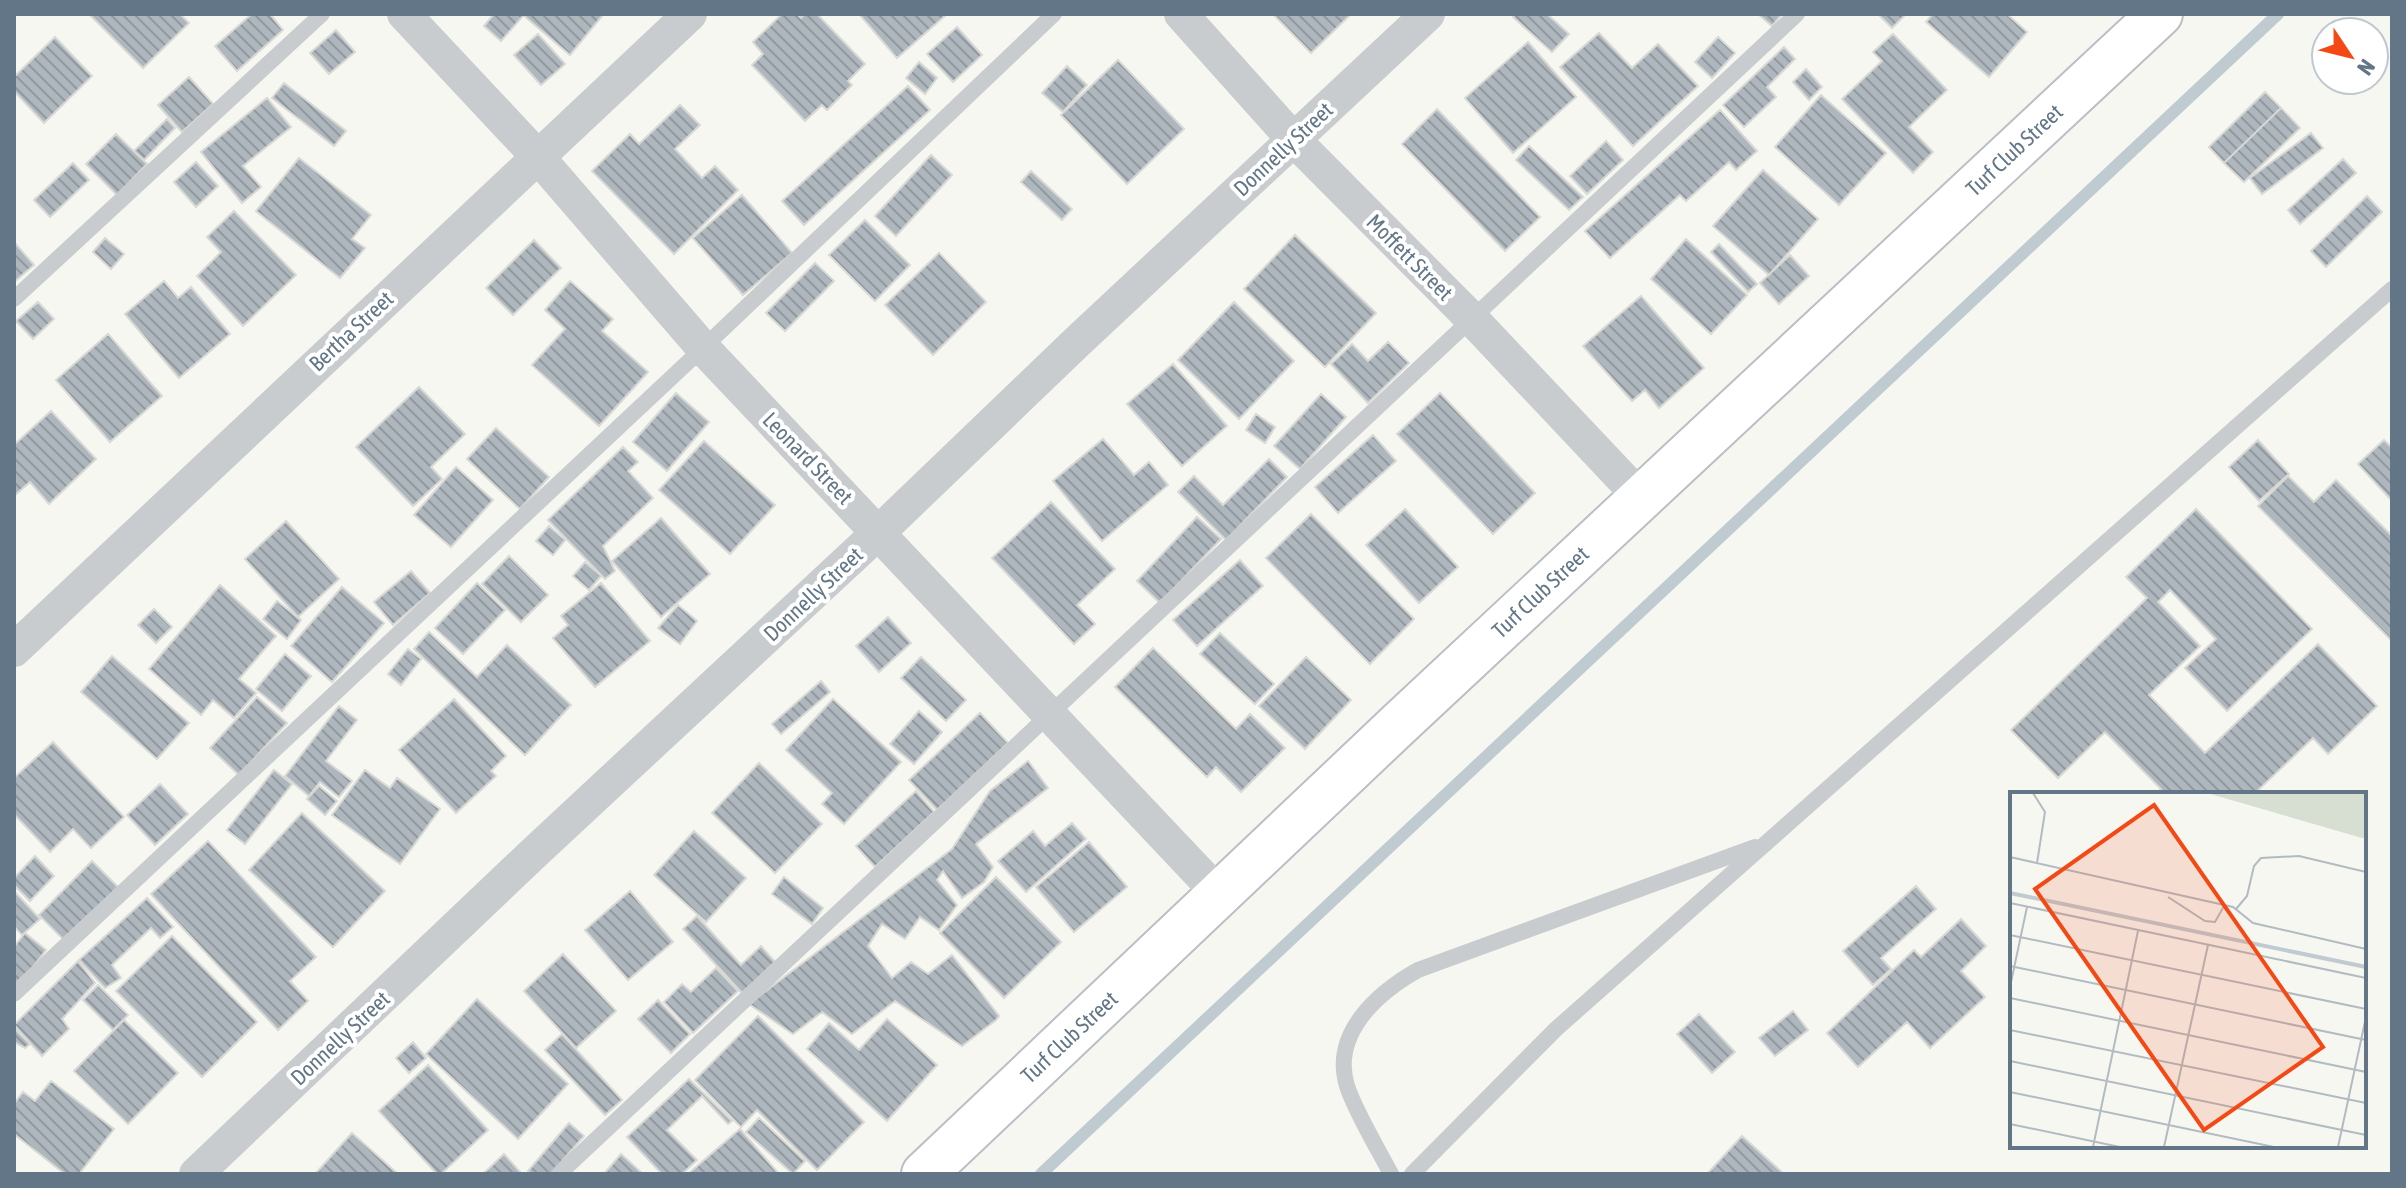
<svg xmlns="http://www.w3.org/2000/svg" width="2406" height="1188" font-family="'Asap Condensed',sans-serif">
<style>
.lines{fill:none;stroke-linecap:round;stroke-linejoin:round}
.stream{stroke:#bfcbd0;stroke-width:12}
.building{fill:url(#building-back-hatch);stroke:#d8d8d5;stroke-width:2}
.secondary-casing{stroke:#babfc4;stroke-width:48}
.lane{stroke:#c8cccf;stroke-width:16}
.street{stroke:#c8cccf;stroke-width:34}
.secondary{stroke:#fff;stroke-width:44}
.labels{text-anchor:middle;stroke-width:8;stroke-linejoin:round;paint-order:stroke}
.street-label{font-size:22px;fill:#627687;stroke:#fff}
.inset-river{fill:none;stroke:#bfcbd0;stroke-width:4}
.inset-road{fill:none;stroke:#b2bbc1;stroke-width:2}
.view{fill:#f44915;fill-opacity:0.15;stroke:#f44915;stroke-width:4}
.inset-edge{fill:none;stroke:#627687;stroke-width:4}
</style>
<defs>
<pattern id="building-back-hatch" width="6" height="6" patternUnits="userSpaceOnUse" patternTransform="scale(2)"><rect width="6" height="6" fill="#aeb7bd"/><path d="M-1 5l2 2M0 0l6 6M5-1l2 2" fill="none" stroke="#91999f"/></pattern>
</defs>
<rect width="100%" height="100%" fill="#f7f7f2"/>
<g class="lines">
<!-- stream -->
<path class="stream" d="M1041,1174L2278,14"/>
</g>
<!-- building -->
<path class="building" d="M89,14H180L189,23L143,68Z
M252,14H270L283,30L237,71L215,46Z
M494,14H520L523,16L501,41L484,26Z
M522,14H600L602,16L570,55Z
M782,14H797L801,18L805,14H817L865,64L848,81L852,85L827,110L822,105L805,121L752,65L763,54L753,42Z
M859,14H947L897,58Z
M1273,14H1347L1349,16L1311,53Z
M1516,14H1547L1569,34L1552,52L1513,17Z
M1758,14H1782L1772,26Z
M1878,14H1906L1892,28Z
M1933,14H2007L2027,32L1989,77L1926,22Z
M957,27L982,55L953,82L927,54Z
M336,30L355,52L329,74L310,53Z
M1599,33L1632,68L1658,44L1698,86L1633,146L1560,67Z
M538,34L565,64L541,85L514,55Z
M1893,34L1947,90L1909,127L1933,152L1913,173L1842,99L1882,61L1873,52Z
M55,37L92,76L44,123L14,91V77Z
M1718,37L1735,53L1712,78L1695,62Z
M1528,42L1576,97L1513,153L1465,98Z
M1784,47L1795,59L1767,87L1776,97L1744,127L1723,105Z
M1118,60L1184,129L1127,184L1061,115Z
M919,62L937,78L925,94L906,78Z
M1067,66L1087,85L1063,112L1042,93Z
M1806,69L1822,87L1809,100L1793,82Z
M189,77L213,104L182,132L158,105Z
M284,83L346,131L334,146L272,98Z
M908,86L930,110L804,225L782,201Z
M2265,92L2281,108L2224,163L2209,147Z
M1821,95L1886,153L1839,205L1775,147Z
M267,98L291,127L243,166L261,187L242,203L201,152Z
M680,105L700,125L675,149L702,178L715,166L738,190L674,254L592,171L630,134L639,144Z
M2281,108L2300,128L2244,182L2224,163Z
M1437,109L1540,217L1505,251L1402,144Z
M1720,110L1757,151L1736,170L1729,162L1686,201L1680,195L1610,258L1585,231Z
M167,119L175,128L144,160L134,151Z
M2311,133L2323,148L2262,194L2250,178Z
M116,134L147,164L117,195L86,164Z
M1606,141L1623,160L1587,194L1570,176Z
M1529,146L1583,197L1569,210L1516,160Z
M931,155L952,175L896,236L875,216Z
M299,158L371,215L352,239L365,248L340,278L256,211Z
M2343,159L2356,173L2300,224L2288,210Z
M196,162L218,186L196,207L174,182Z
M73,163L89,180L50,217L34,200Z
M1763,170L1818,219L1769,275L1713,226Z
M1031,171L1072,209L1062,220L1021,182Z
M742,195L792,253L743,295L693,238Z
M2367,196L2382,212L2326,267L2311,251Z
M234,211L296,275L243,326L197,276L221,252L207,237Z
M865,220L910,265L875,301L829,255Z
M1295,235L1376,313L1325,367L1244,289Z
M105,238L124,254L111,269L93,252Z
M1686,239L1747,295L1711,334L1651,279Z
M534,240L561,268L513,315L486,288Z
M14,242L34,265L14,282Z
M1719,244L1757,284L1748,292L1711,252Z
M939,253L986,302L933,355L885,305Z
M1790,255L1809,276L1779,304L1760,283Z
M815,263L834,281L785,331L766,313Z
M164,281L178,298L191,287L230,334L179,378L125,314Z
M570,281L613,319L602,331L648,372L599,426L532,365L565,329L545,310Z
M1641,296L1704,368L1659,408L1645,390L1632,401L1583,346Z
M38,302L54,319L33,339L16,321Z
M1234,302L1294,361L1239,419L1178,360Z
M108,334L162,396L110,442L56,380Z
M1388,342L1409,363L1368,403L1331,364L1352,344L1368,361Z
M1173,364L1227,426L1182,466L1127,404Z
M419,387L465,434L431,467L442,479L413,506L356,447Z
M676,393L709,422L667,471L633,442Z
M1440,393L1535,493L1493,534L1397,434Z
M1321,394L1346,417L1300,469L1274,446Z
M51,411L96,459L49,504L30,482L14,496V445Z
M1256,414L1275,427L1265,443L1246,430Z
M496,428L549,477L520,509L467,459Z
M1373,435L1396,461L1338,513L1315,487Z
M1103,439L1134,475L1149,462L1168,485L1102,541L1053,481Z
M2258,440L2289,474L2259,501L2229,467Z
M2384,440L2392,448V501L2358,464Z
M704,441L775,505L730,554L659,490Z
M623,447L638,462L628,471L653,498L603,546L615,571L605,579L548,520Z
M1269,459L1287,477L1226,540L1178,492L1194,476L1223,505Z
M456,467L493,500L451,547L414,515Z
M2288,476L2314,502L2336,480L2392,536V641L2258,506Z
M1051,502L1115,569L1077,605L1095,624L1074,644L992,558Z
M1405,509L1458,567L1419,603L1366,545Z
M2196,509L2312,629L2227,711L2185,668L2216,639L2170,590L2158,602L2200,646L2149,695L2205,753L2318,644L2377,706L2328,754L2313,738L2254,794H2155L2161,789L2105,732L2058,778L2011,730L2147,598L2126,577Z
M1311,514L1414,619L1370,664L1266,558Z
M1197,517L1221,539L1160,603L1137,581Z
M661,518L710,574L661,617L612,561Z
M286,521L339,579L298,617L245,559Z
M549,526L565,540L553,555L536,541Z
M509,556L548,595L521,622L482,584Z
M1240,560L1263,586L1197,646L1173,620Z
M585,562L601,576L589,590L573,576Z
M411,571L430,593L393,625L374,602Z
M477,583L505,610L463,654L435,628Z
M601,583L650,641L595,687L553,638L568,625L561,616Z
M220,585L276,636L239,679L256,693L234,718L213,700L201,715L149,669Z
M342,587L384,623L332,682L291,646Z
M277,601L301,620L287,639L263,619Z
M678,605L697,621L680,644L658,628Z
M154,609L172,627L156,643L138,625Z
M888,617L911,643L879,672L856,646Z
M429,632L477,677L507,645L571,705L525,755L414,649Z
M1220,633L1274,684L1255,704L1200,654Z
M1153,648L1236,729L1250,714L1285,748L1241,792L1216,767L1207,777L1115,687Z
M408,649L421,659L401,685L388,674Z
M285,654L311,676L282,711L256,689Z
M112,656L189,723L157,759L81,692Z
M921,657L966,700L946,721L901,678Z
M1306,657L1351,700L1305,749L1259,706Z
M821,681L830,692L781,734L772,724Z
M257,697L287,723L239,775L210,748Z
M454,699L506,756L491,771L496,776L456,813L399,750Z
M833,699L901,762L844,824L822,804L832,793L786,750Z
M339,706L357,720L326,761L352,781L339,797L320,782L309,796L285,776Z
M919,711L942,732L914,764L890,744Z
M980,713L1008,743L937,810L909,780Z
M53,742L124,817L91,848L73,829L50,852L14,814V778Z
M1028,761L1048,788L976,844L993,867L984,882L962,898L943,871L937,880L957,905L939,930L920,917L905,939L882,924L868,946L892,978L911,962L928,974L952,955L999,1016L996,1020L962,1046L895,1001L852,1034L822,1012L793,1034L749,1004L952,849L990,791Z
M759,763L822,824L775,873L712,813Z
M274,770L292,784L245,844L227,830Z
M365,770L390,788L397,778L440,809L400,864L332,815Z
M160,784L188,814L155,845L127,815Z
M319,786L337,801L325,815L307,799Z
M916,791L934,812L875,867L856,846Z
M302,813L385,891L333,947L249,870Z
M1072,823L1086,839L1026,892L998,861L1033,831L1045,846Z
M694,831L746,878L706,922L654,875Z
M208,841L316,957L290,981L308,1001L278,1030L151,894Z
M1089,842L1127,887L1074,932L1036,887Z
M35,856L54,876L30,901L14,885V878Z
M92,861L118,887L65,941L39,915Z
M784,877L823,908L812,924L772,894Z
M996,877L1061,942L1004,998L940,933Z
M1916,886L1936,909L1881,958L1891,969L1873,985L1843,951Z
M630,891L673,942L628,980L585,930Z
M15,892L40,919L22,935L14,926Z
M147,898L173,927L160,938L151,928L112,965L121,978L105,988L79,960Z
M697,916L741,965L761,946L775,962L742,993L683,929Z
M1961,919L1986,946L1961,971L1985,997L1930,1048L1907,1022L1858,1067L1827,1033L1914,950L1921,957Z
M25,933L46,950L14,991V947Z
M172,936L257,1022L202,1077L116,991Z
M563,954L616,1011L576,1048L524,991Z
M78,961L95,983L62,1019L69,1029L42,1056L14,1025Z
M716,968L738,991L693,1033L664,1002L682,984L691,992Z
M98,985L128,1015L113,1030L83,1000Z
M477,999L568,1084L518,1139L426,1054Z
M658,1000L690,1034L671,1053L638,1019Z
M1793,1011L1808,1030L1775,1056L1759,1038Z
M1699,1014L1735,1052L1712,1073L1677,1034Z
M758,1016L864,1122L817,1170L757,1110L741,1127L695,1080Z
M887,1019L937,1065L887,1121L807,1049L829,1023L859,1050Z
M124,1020L178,1073L128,1124L74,1071Z
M14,1028L30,1044L25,1048L14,1042Z
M562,1034L622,1100L605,1115L545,1050Z
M413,1042L426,1058L409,1073L396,1058Z
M428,1065L488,1130L441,1174H437L379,1111Z
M689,1079L732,1121L728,1124L702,1096L667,1130L697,1160L682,1174H662L627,1137Z
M51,1081L114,1129L79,1174H65L14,1134V1104L23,1092L35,1101Z
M759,1118L805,1161L793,1174L746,1132Z
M569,1123L584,1136L551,1174H531L528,1171Z
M740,1129L779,1174H688Z
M352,1133L398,1174H315Z
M1742,1136L1784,1174H1707Z
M504,1154L522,1174H483Z
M621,1154L643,1174H604Z"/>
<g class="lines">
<defs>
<path id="secondary" d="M924,1174L1400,723L2160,14"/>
</defs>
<!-- secondary casing -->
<use href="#secondary" class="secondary-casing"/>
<!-- lane -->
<path class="lane" d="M14,299L322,14
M14,994L703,348L1054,14
M559,1174L1797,14
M1391,1174C1378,1149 1355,1111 1347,1086C1331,1034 1377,993 1418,970L1755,847
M1412,1174L1556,1029L2392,289"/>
<!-- street -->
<path class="street" d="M404,14L538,157L703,348L1219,894
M1181,14L1293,139L1472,319L1641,498
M14,650L690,14
M196,1174L535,852L879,532L1078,341L1428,14"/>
<!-- secondary -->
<use href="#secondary" class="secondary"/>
</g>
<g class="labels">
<!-- street labels -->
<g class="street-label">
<text transform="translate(1283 149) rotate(-43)" y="8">Donnelly Street</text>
<text transform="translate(2014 150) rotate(-43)" y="8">Turf Club Street</text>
<text transform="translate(1410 257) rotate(45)" y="8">Moffett Street</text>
<text transform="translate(351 331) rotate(-43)" y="8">Bertha Street</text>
<text transform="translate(808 458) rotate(46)" y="8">Leonard Street</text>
<text transform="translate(1540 592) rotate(-43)" y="8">Turf Club Street</text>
<text transform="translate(813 594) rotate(-43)" y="8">Donnelly Street</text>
<text transform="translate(1069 1037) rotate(-43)" y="8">Turf Club Street</text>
<text transform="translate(340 1038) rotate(-43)" y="8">Donnelly Street</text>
</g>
</g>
<!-- overview -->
<g transform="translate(2010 792)">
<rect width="356" height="356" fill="#f7f7f2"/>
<path d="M197,1H356V46H352Z" fill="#d7dfd3"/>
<path class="inset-river" d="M0,101L356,175"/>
<path class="inset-road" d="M23,1L35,20L27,71M0,65L223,115L243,131L356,157M158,105L195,129L205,130L214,114M0,111L356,186M226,117L237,104L244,74L251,66L289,64L356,80M0,143L356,217M0,174L356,248M0,195L17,115M0,206L356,280M0,238L356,311M0,269L356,343M0,300L264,355M0,332L110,355M83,355L128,139M154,355L198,153M328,355L356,225"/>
<path class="view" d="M144,13L313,255L194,338L25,97Z"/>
<rect width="356" height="356" class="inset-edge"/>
</g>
<!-- border -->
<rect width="2406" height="1188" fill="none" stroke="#627687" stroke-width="32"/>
<!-- north arrow -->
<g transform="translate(2350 56) rotate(125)"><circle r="38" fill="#ffffff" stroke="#c0c8cf" stroke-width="2"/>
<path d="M0-6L14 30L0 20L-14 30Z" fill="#f44915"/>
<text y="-12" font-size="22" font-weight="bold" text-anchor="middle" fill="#627687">N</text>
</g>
</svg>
